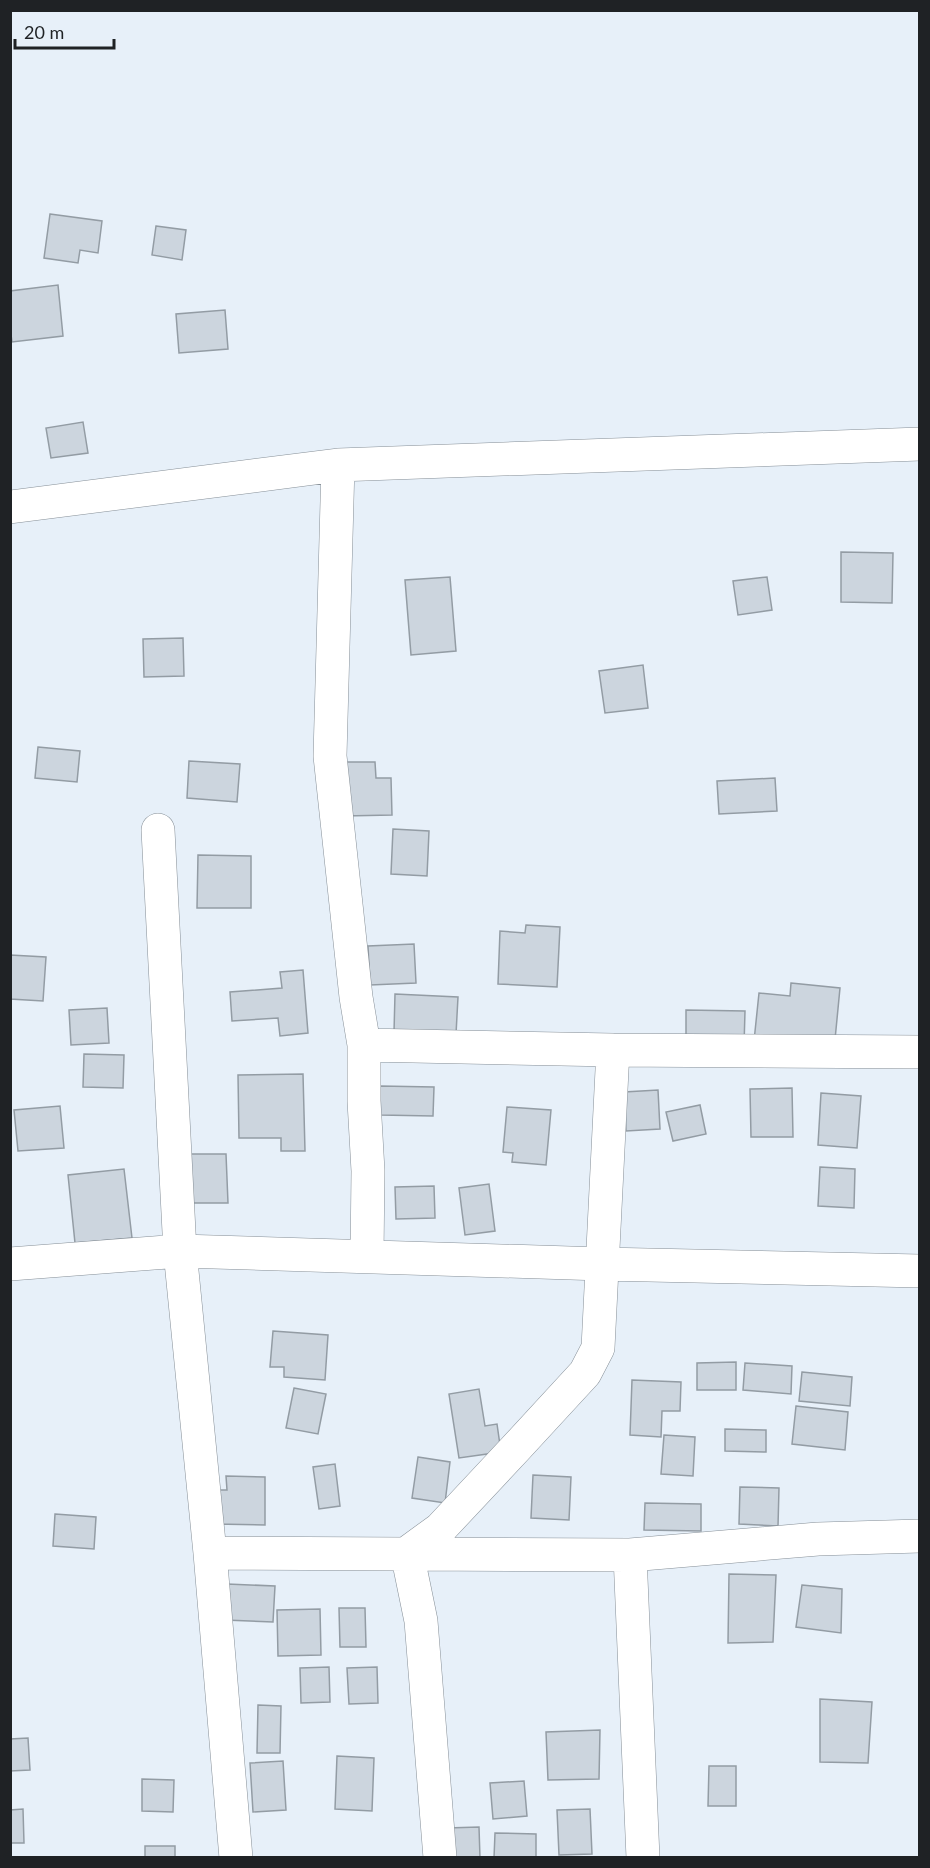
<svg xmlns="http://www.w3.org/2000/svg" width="930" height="1868" font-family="Lato,sans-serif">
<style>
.building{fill:#ccd5de;stroke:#939ca4;stroke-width:1.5}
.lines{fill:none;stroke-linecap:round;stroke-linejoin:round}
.minor-casing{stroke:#868f97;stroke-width:34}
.minor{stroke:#fff;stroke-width:33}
</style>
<rect width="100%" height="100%" fill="#e7f0f9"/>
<!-- building -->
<path class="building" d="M50,214L102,221L98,253L80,250L78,263L44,258Z
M156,226L186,230L182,260L152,255Z
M58,285L63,336L12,342L10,327V291Z
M225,310L228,349L179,353L176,314Z
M83,422L88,453L51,458L46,428Z
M841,552L893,553L892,603L841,602Z
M450,577L456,651L411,655L405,580Z
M767,577L772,610L738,615L733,581Z
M183,638L184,676L144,677L143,639Z
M643,665L648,708L605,713L599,671Z
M38,747L80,751L77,782L35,778Z
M189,761L240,764L237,802L187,798Z
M343,762H375L376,778H391L392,815L344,816Z
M775,778L777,811L719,814L717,781Z
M393,829L429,831L427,876L391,874Z
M198,855L251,856V908H197Z
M526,925L560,927L557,987L498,984L500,931L525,933Z
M414,944L416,983L370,985L368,946Z
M10,955L46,957L43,1001L10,999Z
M303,970L308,1033L280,1036L278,1018L232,1021L230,992L282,988L280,972Z
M791,983L840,988L834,1050L754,1041L759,993L790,996Z
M395,994L458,997L456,1034L394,1032Z
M107,1008L109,1043L71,1045L69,1010Z
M686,1010L745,1011L744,1046L686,1045Z
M84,1054L124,1055L123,1088L83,1087Z
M303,1074L305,1151H281V1138H239L238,1075Z
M380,1086L434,1087L433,1116L380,1115Z
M792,1088L793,1137H751L750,1089Z
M658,1090L660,1129L626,1131L624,1092Z
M821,1093L861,1096L857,1148L818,1145Z
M700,1105L706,1134L673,1141L666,1112Z
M60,1106L64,1148L18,1151L14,1110Z
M507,1107L551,1110L546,1165L512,1162L513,1153L503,1152Z
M181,1154H226L228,1203H182Z
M820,1167L855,1169L854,1208L818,1206Z
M124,1169L132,1238L75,1243L68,1175Z
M489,1184L495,1231L465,1235L459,1188Z
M434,1186L435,1218L396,1219L395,1187Z
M273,1331L328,1335L325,1380L284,1377V1367H270Z
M736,1362V1390H697V1363Z
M745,1363L792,1366L791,1394L743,1390Z
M802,1372L852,1377L850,1406L799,1401Z
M632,1380L681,1382L680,1411H662L661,1437L630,1435Z
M294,1388L326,1394L318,1434L286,1428Z
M479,1389L485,1426L497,1424L501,1452L459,1458L449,1394Z
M796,1406L848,1412L845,1450L792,1444Z
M725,1429L766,1430V1452L725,1451Z
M664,1435L695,1437L693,1476L661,1474Z
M418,1457L450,1462L445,1503L412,1498Z
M335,1464L340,1506L319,1509L313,1467Z
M533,1475L571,1477L569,1520L531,1518Z
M226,1476L265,1477V1525L214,1524L215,1490H227Z
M740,1487L779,1488L778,1526L739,1524Z
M645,1503L701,1504V1531L644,1530Z
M55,1514L96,1517L94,1549L53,1546Z
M729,1574L776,1575L773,1642L728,1643Z
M227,1584L275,1586L273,1622L225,1620Z
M802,1585L842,1589L841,1633L796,1627Z
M339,1608H365L366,1647H340Z
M320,1609L321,1655L278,1656L277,1610Z
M329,1667L330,1702L301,1703L300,1668Z
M377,1667L378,1703L349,1704L347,1668Z
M820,1699L872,1702L868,1763L820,1762Z
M258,1705L281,1706L280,1753H257Z
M600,1730L599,1779L548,1780L546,1732Z
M28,1738L30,1770L10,1771V1739Z
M337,1756L374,1758L372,1811L335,1809Z
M283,1761L286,1810L253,1812L250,1763Z
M709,1766H736V1806H708Z
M142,1779L174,1780L173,1812L142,1811Z
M524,1781L527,1816L493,1819L490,1783Z
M23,1809L24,1843H10V1810Z
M590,1809L592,1854L559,1855L557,1810Z
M479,1827L480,1858H448L447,1828Z
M495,1833L536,1834V1858H494Z
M145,1846H175V1858H145Z"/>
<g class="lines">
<defs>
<path id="minor" d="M338,465L330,756L356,997L364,1045V1101L368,1171L367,1256
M10,507L338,465L920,444
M158,830L180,1251L210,1553L236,1858
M364,1045L613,1050L598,1348L585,1373L514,1450L440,1529L407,1553
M613,1050L920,1052
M10,1264L180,1251L602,1264L920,1271
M210,1553L630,1555L818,1539L920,1536
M407,1553L421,1621L440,1858
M630,1555L643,1858"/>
</defs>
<!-- minor casing -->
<use href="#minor" class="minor-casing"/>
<!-- minor -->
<use href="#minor" class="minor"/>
</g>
<!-- border -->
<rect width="930" height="1868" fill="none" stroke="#1f2225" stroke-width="24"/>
<!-- scale -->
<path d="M15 39v9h99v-9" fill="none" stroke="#1f2225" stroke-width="3"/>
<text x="24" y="39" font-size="18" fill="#1f2225" stroke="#e7f0f9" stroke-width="4.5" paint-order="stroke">20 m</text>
</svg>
